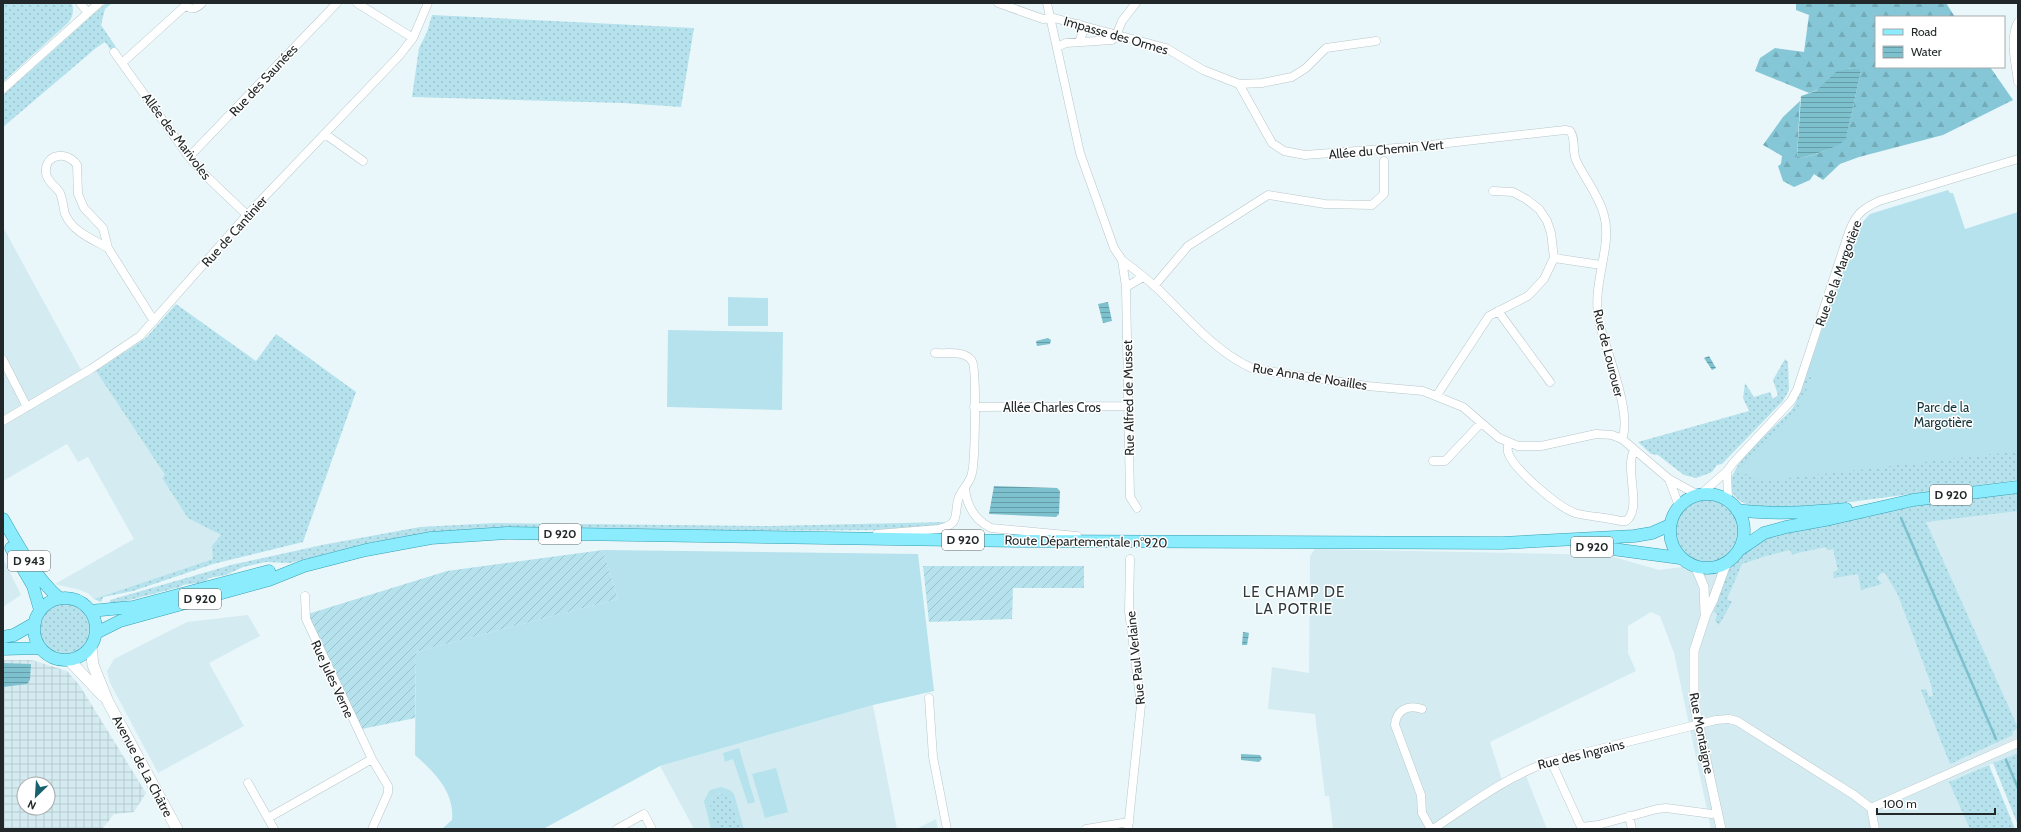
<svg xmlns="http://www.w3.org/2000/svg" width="2021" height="832" font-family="Cabin,sans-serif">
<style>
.built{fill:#d4ecf1}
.industrial{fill:url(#industrial-grid);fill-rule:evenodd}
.grass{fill:url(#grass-dots)}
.forest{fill:url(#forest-firs)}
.garden{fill:url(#garden-furrows)}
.pitch{fill:#b5e2ec}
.water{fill:url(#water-rules)}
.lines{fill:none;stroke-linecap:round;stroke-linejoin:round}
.stream{stroke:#7dc0ce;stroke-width:2.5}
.minor-casing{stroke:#b8c6c9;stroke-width:9}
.tertiary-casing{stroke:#b8c6c9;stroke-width:10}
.secondary-casing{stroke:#b8c6c9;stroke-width:12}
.primary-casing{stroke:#349fb2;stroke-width:13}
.minor{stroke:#fff;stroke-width:8}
.tertiary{stroke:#fff;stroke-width:9}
.secondary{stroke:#fff;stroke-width:11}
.primary{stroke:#8becfd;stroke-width:12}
.labels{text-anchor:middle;stroke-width:3;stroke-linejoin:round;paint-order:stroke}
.shield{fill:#fff;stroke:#646869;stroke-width:1}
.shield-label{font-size:12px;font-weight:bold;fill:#222829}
.street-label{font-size:13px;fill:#222829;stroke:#fff}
.park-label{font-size:13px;fill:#13343b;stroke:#fff}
.quarter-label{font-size:15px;letter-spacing:1px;fill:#2e393c;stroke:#fff}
</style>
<defs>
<pattern id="industrial-grid" width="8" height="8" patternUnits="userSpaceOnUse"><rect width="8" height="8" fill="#d4ecf1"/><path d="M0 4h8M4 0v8" fill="none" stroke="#b6cacf"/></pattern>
<pattern id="grass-dots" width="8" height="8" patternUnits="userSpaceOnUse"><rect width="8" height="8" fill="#b5e2ec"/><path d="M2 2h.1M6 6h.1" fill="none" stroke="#9bc2ca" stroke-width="1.8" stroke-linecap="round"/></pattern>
<pattern id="forest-firs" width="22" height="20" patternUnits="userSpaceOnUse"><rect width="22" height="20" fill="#85c7d6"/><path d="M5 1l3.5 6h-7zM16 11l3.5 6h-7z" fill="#73abb8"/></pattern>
<pattern id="garden-furrows" width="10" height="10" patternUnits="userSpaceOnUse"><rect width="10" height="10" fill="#b5e2ec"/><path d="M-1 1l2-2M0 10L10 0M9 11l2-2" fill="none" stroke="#9bc2ca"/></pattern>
<pattern id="water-rules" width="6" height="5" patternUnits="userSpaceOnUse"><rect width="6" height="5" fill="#7dc0ce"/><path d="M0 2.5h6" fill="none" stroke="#669ca7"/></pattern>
</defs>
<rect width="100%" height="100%" fill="#e9f7fa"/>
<!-- built -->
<path class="built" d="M3,227L80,368L89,376L96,371L165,475L162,478L188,517L221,535L213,559L94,599L89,594L80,590L55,584L134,539L88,457L78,462L67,444L3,481Z
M2018,505V753L1951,781L1971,829H1711L1674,653L1660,616L1651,612L1628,626V653L1636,671L1490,742L1504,786L1526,776L1547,829H1333L1329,796H1325L1315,714L1268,709L1272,667L1309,673L1310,556L1315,549L1607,555L1659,570L1745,559L1787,540Z
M3,558L21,595L3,607Z
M248,615L260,636L209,663L244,726L158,773L110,683L107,671L114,659L187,622Z
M873,705L897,829H694L660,766Z
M936,819L938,829H916Z"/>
<!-- industrial -->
<path class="industrial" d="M3,660H32L67,671L80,686L146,793L134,812L114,814L102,829H3ZM24,784H48V808H24Z"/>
<!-- grass -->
<path class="grass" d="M3,3H72C74,10 73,18 68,23L3,82Z
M106,3H112L105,9L101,25L116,47L111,50L105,42L96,48L3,127V95Z
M432,15L694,28L681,107L623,103L412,97L419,48L427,32Z
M2018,273V480L1789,510C1778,509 1766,509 1755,507C1690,489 1774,430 1792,409C1798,401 1801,388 1805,378L1865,362Z
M176,304L256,361L276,334L356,392L303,542L213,564L133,591L103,597L101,602L94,599L213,559L212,546L221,535L188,518L162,478L165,475L96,371L146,338Z
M1785,359L1788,362L1789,390L1783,401L1722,464L1717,465L1712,472L1707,474L1696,478L1684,475L1658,455L1651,454L1638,442L1749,411L1743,398L1745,383L1754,397L1770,392L1773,399L1778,395L1773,380Z
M2018,492V511L1926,522L2018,728L2012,732L2013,735L1950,764L1921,690L1926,689L1929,697L1933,696L1931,684L1898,595L1885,573H1881L1877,578L1882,584L1861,590L1858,574L1834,578L1833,572L1838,570L1833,549L1827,550L1826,547L1793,554V556L1790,550L1766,556L1742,564L1727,599L1732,602L1719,625L1715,621L1717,614L1714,612L1727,572L1753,544L1763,537L1945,500Z
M1670 531a37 37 0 1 1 74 0a37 37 0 1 1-74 0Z
M947,522L942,525L884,530L430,533L372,542L290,563L266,562L243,567L226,575L209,578L205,582L183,585L180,587L110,605V600L231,565L322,545L420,527L496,523L770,526Z
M34 629a31 31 0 1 1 62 0a31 31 0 1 1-62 0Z
M2018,753V825L1993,763Z
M1989,765L2015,829H1970L1949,782Z
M716,794H725L731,798L740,829H716C712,817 704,803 716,794Z"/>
<!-- forest -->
<path class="forest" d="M1796,3H1946L1955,17H1876V67H1990L2013,100L1943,135L1859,157L1840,164L1823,180L1814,174L1810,180L1794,187L1783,181L1778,166L1781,164L1782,156L1763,145L1783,117L1800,101L1797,158C1810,157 1843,147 1847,134L1861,71C1832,61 1832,88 1809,93L1755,71L1760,58L1775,48L1804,52L1809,15L1796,10Z"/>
<!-- garden -->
<path class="garden" d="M603,550L618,599L416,652L415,718L362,729L308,614L447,571Z
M923,566H1084V588H1013L1012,619L929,622Z"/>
<!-- pitch -->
<path class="pitch" d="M1948,190L1950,193H1953L1965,229L2018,212V451L1764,481L1738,471L1797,410L1813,376L1805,378L1857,228L1870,214Z
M728,297L768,298V326H728Z
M668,330L783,332L782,410L667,407Z
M603,550L918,554L934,691L873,705L660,766L543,829H442L452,820C455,792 434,772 415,755L416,652L618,599Z
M739,748L755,802L748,804L733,759L725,762L723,753Z
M776,768L788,812L765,818L752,774Z
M721,787L730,790L734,794L744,829H740L731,798L719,793L712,797L709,806L716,829H711L704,801L710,790Z"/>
<!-- water -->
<path class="water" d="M1845,69H1859L1861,71L1846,139C1838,148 1808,157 1797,158L1801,96L1816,91L1837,71Z
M1108,302L1112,321L1103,323L1098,304Z
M1048,338L1051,340L1050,344L1037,346L1036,341Z
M1709,356L1716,368L1712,370L1704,358Z
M994,486L1057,488L1060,491L1059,514L1056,517L989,514Z
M1243,632L1249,633L1247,645H1242Z
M3,663L31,664L30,680L27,684L3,687Z
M1241,754L1260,755L1262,759L1259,762L1241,760Z"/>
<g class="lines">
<!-- stream -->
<path class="stream" d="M1901,518L1996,739
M2006,760L2018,788"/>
<defs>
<path id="minor" d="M80,3L87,12
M185,3V6C193,10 196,9 202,3
M357,3L413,38
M998,3L1043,19L1054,18L1166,48L1203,70L1239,84L1262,83L1292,77L1306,68L1326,48L1376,41
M1047,3L1080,153L1114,248L1122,260L1126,287L1130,497L1137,508
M2018,22C2009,39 2016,64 2018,82
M1079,24L1084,30L1079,42
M1057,47L1066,43L1112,40L1115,38L1122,21L1136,3
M114,52L189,157L203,173L247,215
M122,63L185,6
M1239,84L1272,143L1284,151L1305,155L1421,146L1565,130L1570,131C1576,138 1572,151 1576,160C1584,178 1599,195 1604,215C1613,247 1591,284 1599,321C1605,349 1633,413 1622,439
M3,89L99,3
M325,134L363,161
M189,157L337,3
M108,248C92,239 73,232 65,214C63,207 63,200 60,193C56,186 47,182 46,173C44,154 67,150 77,165L78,194L84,208L103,228L108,248L154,321
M1554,258L1601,265
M1122,260C1134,269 1147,279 1158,289C1187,317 1216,353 1254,369L1367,386L1423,391L1463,407L1499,438L1518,446H1541L1596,434L1612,435L1622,439L1669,479L1698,495
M1154,286L1188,246L1268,195L1325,204L1372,205L1384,194V161
M1126,287L1143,277
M1498,311L1550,382
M3,360L27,407
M1437,395L1489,316L1528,296L1544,279L1554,258L1551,233L1547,221L1539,209L1526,199L1513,192L1493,191
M974,407L1129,406
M3,421L91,369L140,336L247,215L399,56L413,38L428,3
M1509,443C1508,446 1507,448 1508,452C1512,468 1558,507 1575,513C1589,517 1606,517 1620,521H1626C1643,508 1624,470 1634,450
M1433,461H1445L1481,423
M1727,471L1728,500
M1669,479L1679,506
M965,489C967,507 975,520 991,528L1077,536
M1701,494L1727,471L1733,463L1791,401L1797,390L1849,232C1856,214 1862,209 1879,201L2018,159
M877,534L939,529C962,524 953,513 959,497C963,488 970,483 972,473C975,461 977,368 972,361C965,350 946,354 935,353
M305,596L306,619L372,759L388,786V793L372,829
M929,698L933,757L947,829
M1422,709C1408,704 1396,710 1395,725L1421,795L1422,813L1431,829
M1551,761L1582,829
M248,783L274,829
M1871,808L2018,743
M1871,808L1875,829
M1629,816L1632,829
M268,818L372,759
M1581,827L1598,825L1657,809L1666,808L1712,814L1717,812
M617,829L644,814L652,829
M1086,829L1129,822
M1128,829L1141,705L1129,612L1130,559
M1433,829C1471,804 1507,776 1551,761L1716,720L1729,719L1737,721L1854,795L1871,808"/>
<path id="tertiary" d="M1696,568L1704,587L1705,613
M1721,829L1694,704V651L1706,614L1713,600L1726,564"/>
<path id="secondary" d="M91,647L93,665L108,702L177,829
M69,660L103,696"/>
<path id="primary" d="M1670 531a37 37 0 1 1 74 0a37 37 0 1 1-74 0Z
M1737,510C1774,515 1809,512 1846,509
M3,519C19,547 35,577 59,598
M1577,546H1590L1680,558
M11,548L33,586L40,610
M1739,550L1764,533L1786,527L1830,519L1913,500L2018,487
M34 629a31 31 0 1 1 62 0a31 31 0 1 1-62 0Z
M90,611L133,607L269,571
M96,633L120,621L269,580L304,566L366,550L431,538L507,533L1023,541L1502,543L1634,536L1652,533L1670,525
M3,637L14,635L35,623
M3,649L40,648"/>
</defs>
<!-- minor casing -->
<use href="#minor" class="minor-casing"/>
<!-- tertiary casing -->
<use href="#tertiary" class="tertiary-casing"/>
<!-- secondary casing -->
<use href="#secondary" class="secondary-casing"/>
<!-- primary casing -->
<use href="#primary" class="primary-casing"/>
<!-- minor -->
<use href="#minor" class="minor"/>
<!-- tertiary -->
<use href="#tertiary" class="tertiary"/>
<!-- secondary -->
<use href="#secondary" class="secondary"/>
<!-- primary -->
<use href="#primary" class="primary"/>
</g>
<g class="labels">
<!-- shield labels -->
<g class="shield">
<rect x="1930" y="485" width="42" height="20" rx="3"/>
<rect x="539" y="524" width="42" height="20" rx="3"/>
<rect x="942" y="530" width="42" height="20" rx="3"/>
<rect x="1571" y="537" width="42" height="20" rx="3"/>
<rect x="8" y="551" width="42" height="20" rx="3"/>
<rect x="179" y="589" width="42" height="20" rx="3"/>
</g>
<g class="shield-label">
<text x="1951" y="499">D 920</text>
<text x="560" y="538">D 920</text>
<text x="963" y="544">D 920</text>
<text x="1592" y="551">D 920</text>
<text x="29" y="565">D 943</text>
<text x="200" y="603">D 920</text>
</g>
<!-- street labels -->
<g class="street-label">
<text transform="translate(1116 35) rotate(16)" y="5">Impasse des Ormes</text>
<text transform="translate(263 80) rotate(-47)" y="5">Rue des Saunées</text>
<text transform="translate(177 136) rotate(53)" y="5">Allée des Marivoles</text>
<text transform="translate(1386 149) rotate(-5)" y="5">Allée du Chemin Vert</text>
<text transform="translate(234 231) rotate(-48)" y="5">Rue de Cantinier</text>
<text transform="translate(1838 273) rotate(-70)" y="5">Rue de la Margotière</text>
<text transform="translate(1609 353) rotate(76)" y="5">Rue de Lourouer</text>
<text transform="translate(1310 376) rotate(9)" y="5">Rue Anna de Noailles</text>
<text transform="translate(1128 398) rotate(-91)" y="5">Rue Alfred de Musset</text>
<text x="1052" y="412">Allée Charles Cros</text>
<text transform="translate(1086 541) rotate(1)" y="5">Route Départementale n°920</text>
<text transform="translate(1135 658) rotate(-96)" y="5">Rue Paul Verlaine</text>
<text transform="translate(333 679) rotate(65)" y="5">Rue Jules Verne</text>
<text transform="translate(1702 733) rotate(79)" y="5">Rue Montaigne</text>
<text transform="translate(1581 754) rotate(-14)" y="5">Rue des Ingrains</text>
<text transform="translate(143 766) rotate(62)" y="5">Avenue de La Châtre</text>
</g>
<!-- park labels -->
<g class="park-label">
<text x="1943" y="412">Parc de la<tspan x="1943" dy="15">Margotière</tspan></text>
</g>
<!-- quarter labels -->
<g class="quarter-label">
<text x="1294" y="597">LE CHAMP DE<tspan x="1294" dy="17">LA POTRIE</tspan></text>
</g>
</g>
<!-- border -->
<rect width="2021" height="832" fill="none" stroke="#222829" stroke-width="8"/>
<!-- legend -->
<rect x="1875" y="16" width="130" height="52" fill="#ffffff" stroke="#a7a9a9"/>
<rect x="1883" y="29" width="20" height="6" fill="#8becfd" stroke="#a7a9a9"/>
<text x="1911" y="36" font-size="12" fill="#222829">Road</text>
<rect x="1883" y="46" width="20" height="12" fill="url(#water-rules)" stroke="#a7a9a9"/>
<text x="1911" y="56" font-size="12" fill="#222829">Water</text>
<!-- north arrow -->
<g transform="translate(36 796) rotate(205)"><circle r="19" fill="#ffffff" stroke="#a7a9a9"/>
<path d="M0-3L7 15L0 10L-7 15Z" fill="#186270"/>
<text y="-6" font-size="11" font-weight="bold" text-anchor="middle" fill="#222829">N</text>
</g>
<!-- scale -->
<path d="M1877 808v6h118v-6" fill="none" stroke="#222829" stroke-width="2"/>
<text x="1883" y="808" font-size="12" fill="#222829" stroke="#ffffff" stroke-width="3" paint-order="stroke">100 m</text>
</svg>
